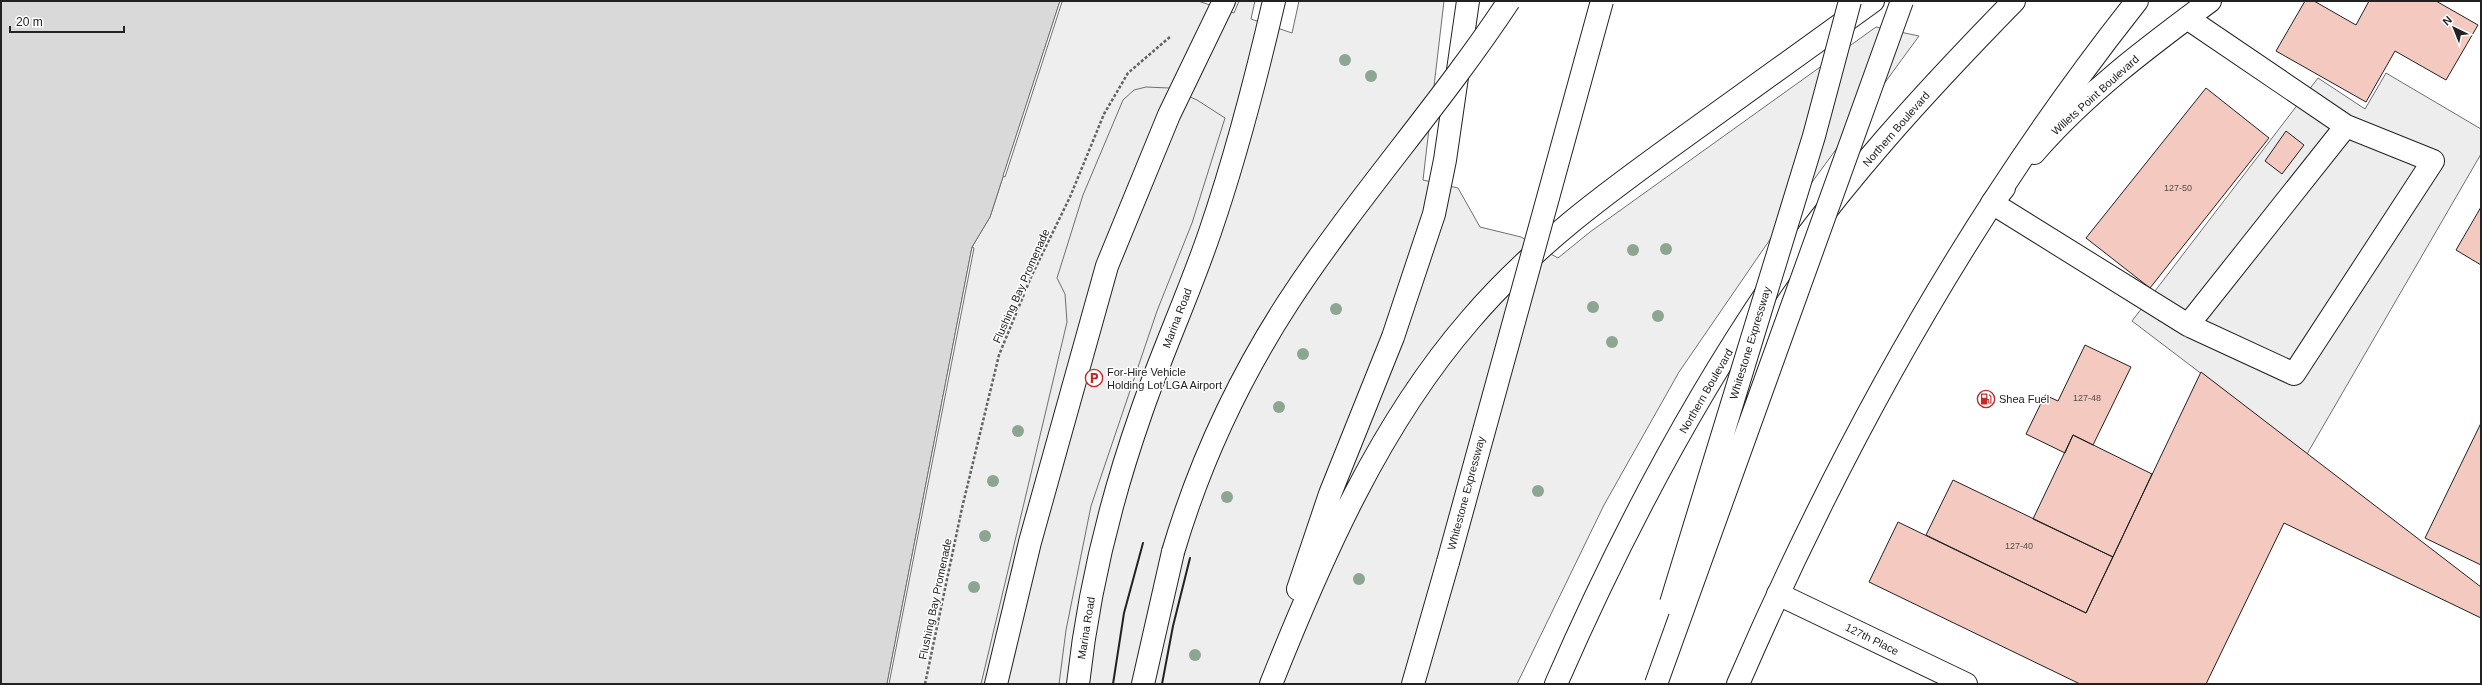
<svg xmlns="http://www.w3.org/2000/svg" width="2482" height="685" font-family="Arial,sans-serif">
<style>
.green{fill:#eee;stroke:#6f6f6f}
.parking{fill:#ededed;stroke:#6f6f6f}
.water{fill:#d9d9d9;stroke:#6f6f6f}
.pier{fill:#fff;stroke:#6f6f6f}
.building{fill:#f3c9c0;stroke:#222}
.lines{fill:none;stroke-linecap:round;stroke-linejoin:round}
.minor-casing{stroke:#222;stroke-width:24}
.major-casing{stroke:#222;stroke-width:24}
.highway-casing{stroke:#222;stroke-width:24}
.path{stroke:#646464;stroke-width:2.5;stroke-dasharray:3 2;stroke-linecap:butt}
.minor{stroke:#fff;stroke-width:22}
.major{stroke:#fff;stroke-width:22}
.highway{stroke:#fff;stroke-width:22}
.highway-bridge-casing{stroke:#222;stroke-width:24;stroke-linecap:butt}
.highway-bridge{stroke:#fff;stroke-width:22}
.wall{stroke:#222;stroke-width:2}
.tree{fill:#8da692}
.labels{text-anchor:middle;stroke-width:3;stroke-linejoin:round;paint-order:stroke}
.number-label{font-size:9px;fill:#564c4a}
.street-label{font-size:11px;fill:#222;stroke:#fff}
.poi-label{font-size:11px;fill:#222;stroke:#fff;text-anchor:start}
</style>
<rect width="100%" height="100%" fill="#fff"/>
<!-- green -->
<path class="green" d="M1060,1H1198L1234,13L1239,1H1255L1251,19L1292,33L1299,1H1444L1423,180L1458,188L1480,227L1521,237L1558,258L1590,232L1876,27L1919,36L1769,241L1679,372L1604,505L1517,684H887L972,247L990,217Z"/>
<!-- parking -->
<path class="parking" d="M2386,73L2481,129V154L2307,454L2132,321L2318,78L2365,109Z
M1146,87L1169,88L1197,100L1225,118L1192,223L1157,311L1091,506L1066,630L1059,684H981L1067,322L1065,294L1057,278L1083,195L1123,100L1134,90Z"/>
<!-- water -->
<path class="water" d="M1,1H1060L990,217L972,247L887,684H1Z"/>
<!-- pier -->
<path class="pier" d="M1060,1L1062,2L1005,177L1003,176Z
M972,247L974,248L889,684H887Z"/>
<!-- building -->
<path class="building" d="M2305,1H2314L2356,25L2369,1H2436L2478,25L2446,80L2395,51L2366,102L2276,51Z
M2206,88L2269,138L2150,288L2086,238Z
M2286,131L2304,145L2282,174L2265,161Z
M2481,207V265L2456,250Z
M2085,345L2131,367L2093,445L2073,435L2065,453L2026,434L2045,395L2058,401Z
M2201,372L2481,587V618L2284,523L2206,684H2080L1869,582L1898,522L2086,613Z
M2481,423V565L2425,538Z
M2073,435L2152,474L2113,557L2033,519Z
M1953,480L2113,557L2086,613L1926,535Z"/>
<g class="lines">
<defs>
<path id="minor" d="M2034,153C2085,94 2148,47 2210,1
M2004,188L1992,203L2188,325L2294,374L2433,161L2346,126L2187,18
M2188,325L2346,126
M1778,594L1966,684
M996,684L1030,542L1107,266L1169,115L1224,1
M1078,684C1088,593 1110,502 1140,416C1161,354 1189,294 1210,232C1236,156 1256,79 1274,1"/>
<path id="major" d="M1556,684C1616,546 1687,410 1771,286C1841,183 1927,90 2014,1
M1738,684C1843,441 1972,209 2137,1"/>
<path id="highway" d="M1298,589L1330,494L1393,337L1434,214L1445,160L1468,1
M1143,684L1173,552
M1271,684C1322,556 1379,425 1470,320C1533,246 1609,191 1687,135C1749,90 1811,46 1873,1
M1413,684L1448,562"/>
</defs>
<!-- minor casing -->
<use href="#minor" class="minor-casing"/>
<!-- major casing -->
<use href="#major" class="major-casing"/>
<!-- highway casing -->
<use href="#highway" class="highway-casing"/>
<!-- path -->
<path class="path" d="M925,684L962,508L999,355L1031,277L1070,197L1104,114L1128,73L1171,36"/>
<!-- minor -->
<use href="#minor" class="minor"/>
<!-- major -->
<use href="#major" class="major"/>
<!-- highway -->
<use href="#highway" class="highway"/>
<defs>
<path id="highway-bridge" d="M1173,552C1199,464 1239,378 1289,301C1357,197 1441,104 1509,1
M1448,562L1602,1
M1671,603L1814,136L1850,1
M1656,684L1902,1"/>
</defs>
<!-- highway-bridge casing -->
<use href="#highway-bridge" class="highway-bridge-casing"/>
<!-- highway-bridge -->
<use href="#highway-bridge" class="highway-bridge"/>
<!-- wall -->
<path class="wall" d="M1113,684L1124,613L1143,543
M1162,684L1173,626L1190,558"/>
</g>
<!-- trees -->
<g class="tree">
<circle cx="1345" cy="60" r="6"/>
<circle cx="1371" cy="76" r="6"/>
<circle cx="1666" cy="249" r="6"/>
<circle cx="1633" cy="250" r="6"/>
<circle cx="1593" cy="307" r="6"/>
<circle cx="1336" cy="309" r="6"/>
<circle cx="1658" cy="316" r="6"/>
<circle cx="1612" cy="342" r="6"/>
<circle cx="1303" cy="354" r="6"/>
<circle cx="1279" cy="407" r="6"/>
<circle cx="1018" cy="431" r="6"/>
<circle cx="993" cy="481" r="6"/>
<circle cx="1538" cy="491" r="6"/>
<circle cx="1227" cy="497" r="6"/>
<circle cx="985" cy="536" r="6"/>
<circle cx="1359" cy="579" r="6"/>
<circle cx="974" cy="587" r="6"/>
<circle cx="1195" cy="655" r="6"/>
</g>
<!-- icons -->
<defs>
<symbol id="parking-ring" viewBox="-11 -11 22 22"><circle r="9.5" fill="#fff" stroke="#c62828" stroke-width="1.5"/><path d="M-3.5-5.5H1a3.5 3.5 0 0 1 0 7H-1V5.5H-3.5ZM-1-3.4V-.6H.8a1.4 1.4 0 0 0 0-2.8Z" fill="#c62828"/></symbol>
<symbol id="fuel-ring" viewBox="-11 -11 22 22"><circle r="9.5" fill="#fff" stroke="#c62828" stroke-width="1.5"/><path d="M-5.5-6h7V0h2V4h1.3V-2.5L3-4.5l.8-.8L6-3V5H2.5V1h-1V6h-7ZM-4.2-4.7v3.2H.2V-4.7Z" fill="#c62828"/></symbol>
</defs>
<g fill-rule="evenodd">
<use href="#parking-ring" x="1084" y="368" width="20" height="20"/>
<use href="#fuel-ring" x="1976" y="389" width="20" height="20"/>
</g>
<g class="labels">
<!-- number labels -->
<g class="number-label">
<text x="2178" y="191">127-50</text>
<text x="2087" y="401">127-48</text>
<text x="2019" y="549">127-40</text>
</g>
<!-- street labels -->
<g class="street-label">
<text transform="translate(2095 95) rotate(-42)" y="4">Willets Point Boulevard</text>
<text transform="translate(1896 129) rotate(-49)" y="4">Northern Boulevard</text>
<text transform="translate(1021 286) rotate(-66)" y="4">Flushing Bay Promenade</text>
<text transform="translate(1177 318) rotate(-69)" y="4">Marina Road</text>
<text transform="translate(1750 343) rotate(-73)" y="4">Whitestone Expressway</text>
<text transform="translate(1706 391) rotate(-60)" y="4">Northern Boulevard</text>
<text transform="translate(1466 493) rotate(-75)" y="4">Whitestone Expressway</text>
<text transform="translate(935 599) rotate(-78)" y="4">Flushing Bay Promenade</text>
<text transform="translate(1086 628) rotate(-81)" y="4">Marina Road</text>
<text transform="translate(1872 639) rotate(26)" y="4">127th Place</text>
</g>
<!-- poi labels -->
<g class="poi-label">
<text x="1107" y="376">For-Hire Vehicle<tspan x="1107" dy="13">Holding Lot LGA Airport</tspan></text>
<text x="1999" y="403">Shea Fuel</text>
</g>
</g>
<!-- border -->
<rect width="2482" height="685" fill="none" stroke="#222222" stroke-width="4"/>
<!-- north arrow -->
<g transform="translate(2454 28) rotate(317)" stroke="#ffffff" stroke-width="3" paint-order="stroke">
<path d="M0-3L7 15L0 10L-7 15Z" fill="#222222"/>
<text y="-6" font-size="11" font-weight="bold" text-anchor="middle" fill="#222222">N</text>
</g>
<!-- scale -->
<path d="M10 26v6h114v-6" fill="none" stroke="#222222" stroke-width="2"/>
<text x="16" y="26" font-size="12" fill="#222222" stroke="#ffffff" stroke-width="3" paint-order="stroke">20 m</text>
</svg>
